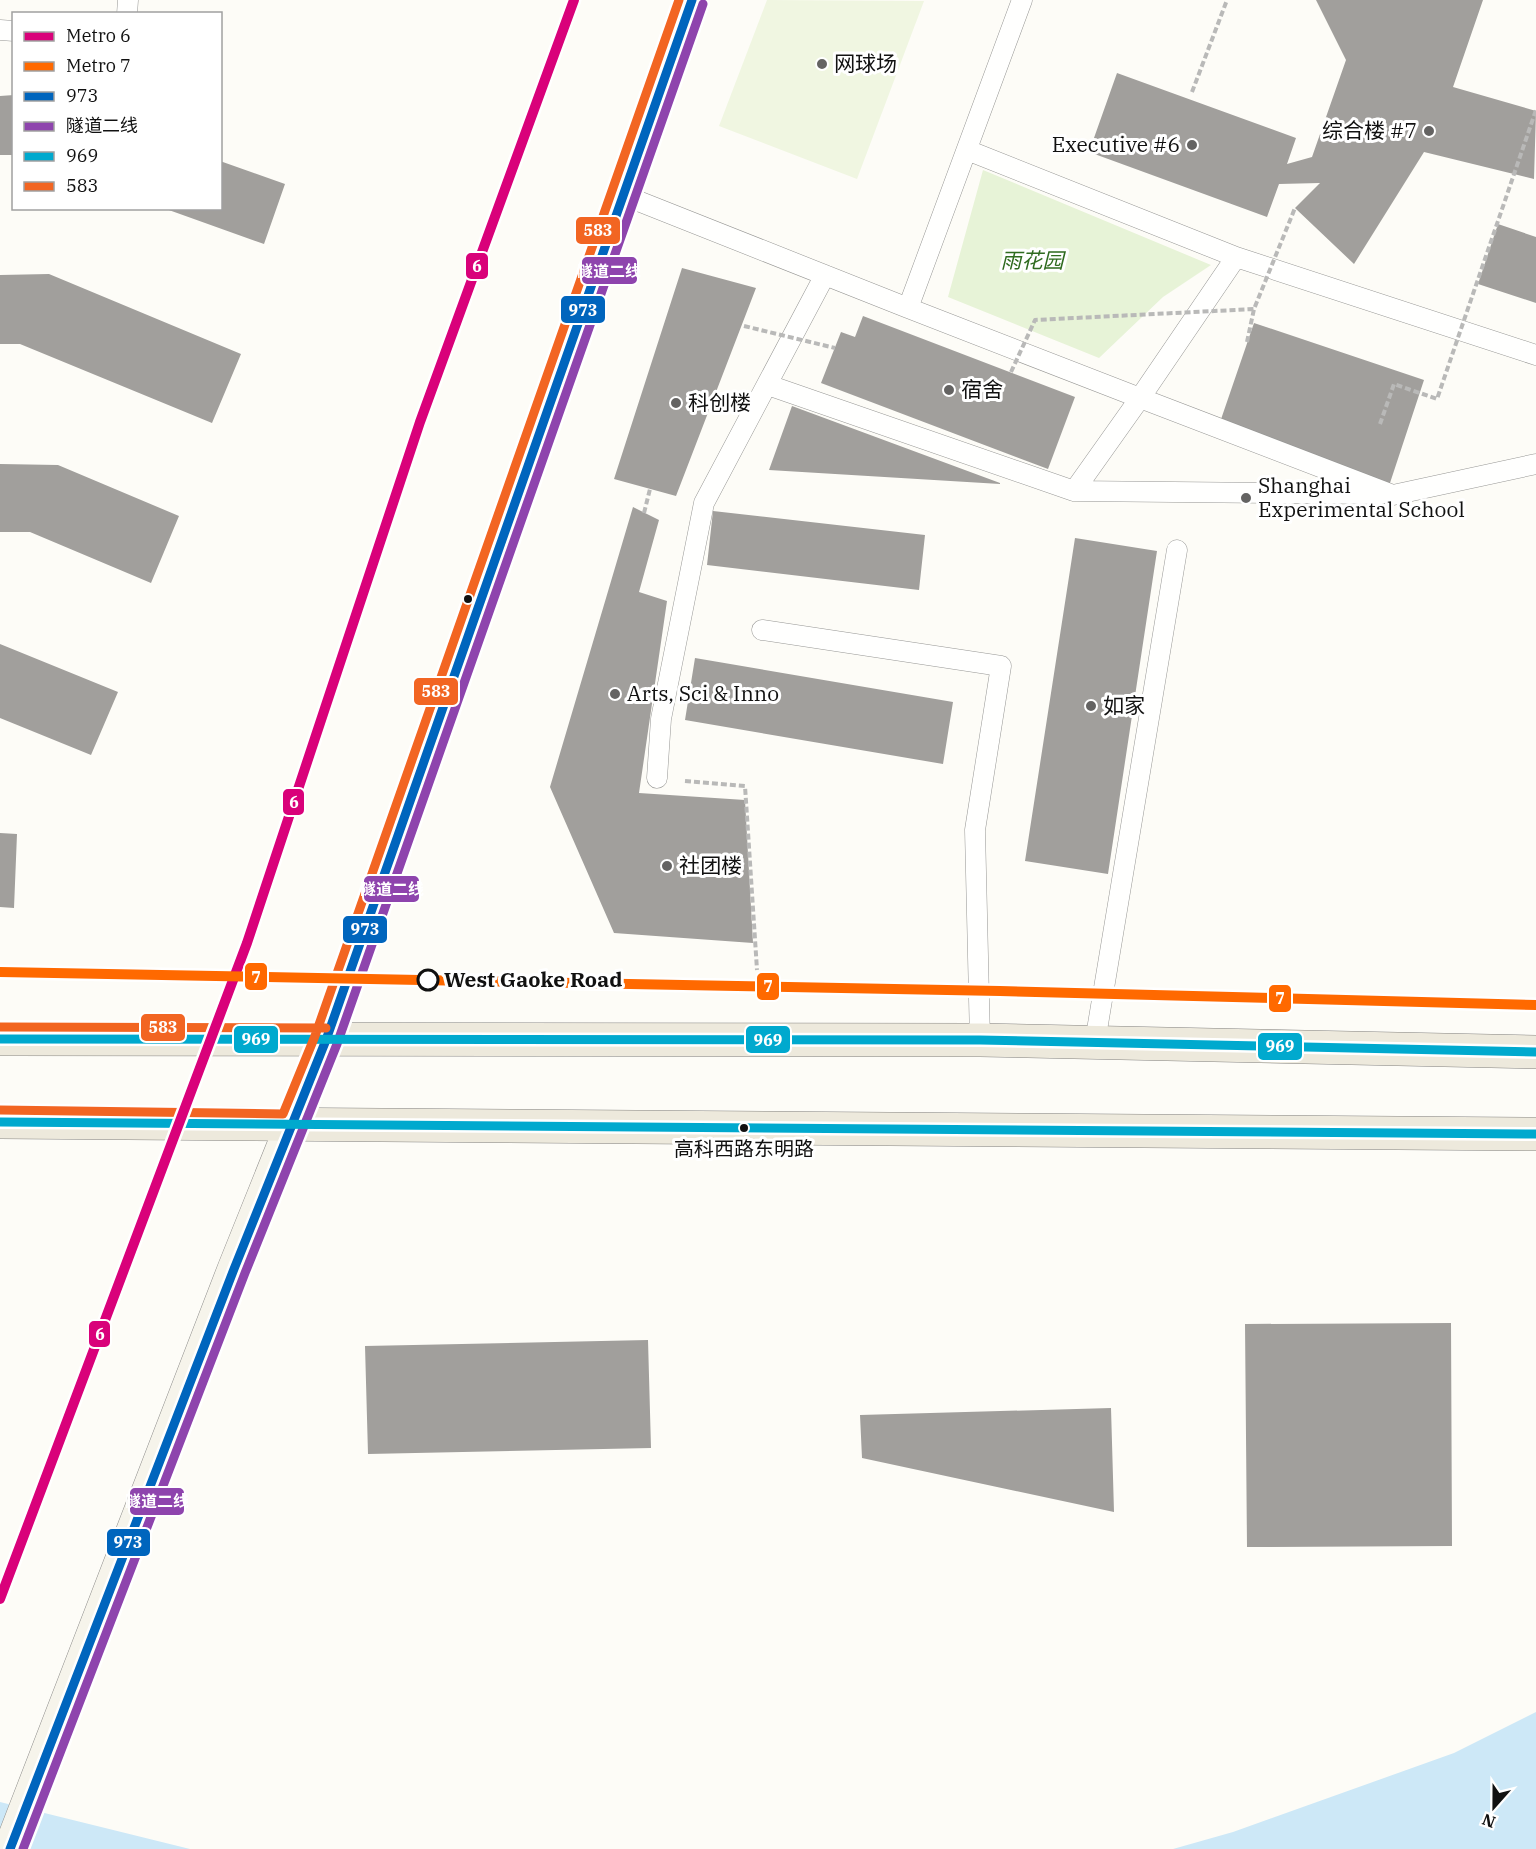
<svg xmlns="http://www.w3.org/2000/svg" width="1536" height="1849" font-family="'IBM Plex Serif','Noto Sans SC',serif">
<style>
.green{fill:#e7f3d7}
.pitch{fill:#f0f6e1}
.water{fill:#cde8f7}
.building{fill:#a19f9c}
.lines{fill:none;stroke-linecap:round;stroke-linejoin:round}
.service-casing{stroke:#979795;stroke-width:21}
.secondary-casing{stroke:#8e8d8b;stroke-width:34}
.primary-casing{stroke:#858482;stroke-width:34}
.path{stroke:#b9b9b8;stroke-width:4;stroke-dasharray:6 3;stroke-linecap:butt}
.service{stroke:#fffffe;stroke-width:20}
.secondary{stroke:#f6f4eb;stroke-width:33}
.primary{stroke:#ede9dc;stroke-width:33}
.path-bridge{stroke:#b9b9b8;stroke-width:4;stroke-dasharray:6 3;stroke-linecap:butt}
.bus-1-casing{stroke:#fff;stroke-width:14}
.bus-2-casing{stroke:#fff;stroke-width:14}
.bus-3-casing{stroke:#fff;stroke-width:14}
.bus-4-casing{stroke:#fff;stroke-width:14}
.bus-1{stroke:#0065bd;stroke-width:9}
.bus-2{stroke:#8e44ad;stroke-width:9}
.bus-3{stroke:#00a9ce;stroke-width:9}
.bus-4{stroke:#f26522;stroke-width:9}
.metro-1-casing{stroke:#fff;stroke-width:15}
.metro-2-casing{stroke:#fff;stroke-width:15}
.metro-1{stroke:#d9017a;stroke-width:10}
.metro-2{stroke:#ff6900;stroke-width:10}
.poi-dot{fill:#646362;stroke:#fff;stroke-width:2}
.bus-dot{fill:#111;stroke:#fff;stroke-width:2}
.stop-dot{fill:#fff;stroke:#111;stroke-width:3}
.labels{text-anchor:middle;stroke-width:6;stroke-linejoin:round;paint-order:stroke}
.bus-label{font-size:20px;fill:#111;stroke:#fff}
.poi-label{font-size:21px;fill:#111;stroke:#fff;text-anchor:start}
.park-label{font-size:21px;font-style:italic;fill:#2f6b1f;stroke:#fff}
.stop-label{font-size:21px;font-weight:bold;fill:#111;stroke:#fff;text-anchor:start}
.line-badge{stroke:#fff;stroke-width:2}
.badge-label{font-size:16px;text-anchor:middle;font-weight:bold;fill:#fff}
</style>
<rect width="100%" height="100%" fill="#fdfcf7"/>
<!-- green -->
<path class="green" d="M983,170L1211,265L1163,297L1099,358L948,297Z"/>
<!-- pitch -->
<path class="pitch" d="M767,0L924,1L857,179L719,126Z"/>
<!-- water -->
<path class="water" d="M1536,1712V1849H1173L1233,1832L1454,1753Z
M0,1802L190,1849H0Z"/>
<!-- building -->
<path class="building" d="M1316,0H1483L1453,87L1536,111L1534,179L1424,152L1354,264L1295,208L1320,183L1279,184L1267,217L1089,152L1117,73L1296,138L1287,164L1312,157L1346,60Z
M14,95V155H0V96Z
M220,161L285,184L264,244L166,209L220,208Z
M1498,224L1536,237V303L1478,284Z
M682,268L756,288L676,496L614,479Z
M49,274L241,354L212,423L20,344H0V275Z
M863,316L1075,397L1048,469L821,383L841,332L855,337Z
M1254,323L1424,380L1389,486L1218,428Z
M792,406L1000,483V484L769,470Z
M0,464L58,465L179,516L151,583L30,532H0Z
M633,507L659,520L639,592L667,601L639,793L745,800L753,943L614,933L550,787Z
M713,511L925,535L919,590L707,565Z
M1075,538L1157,551L1108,874L1025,861Z
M0,644L118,692L91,755L0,718Z
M695,658L953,702L943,764L685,720Z
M0,833L17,834L14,908L0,907Z
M1451,1323L1452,1546L1247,1547L1245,1324Z
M648,1340L651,1448L368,1454L365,1346Z
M1111,1408L1114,1512L862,1458L860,1415Z"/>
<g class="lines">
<defs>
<path id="service" d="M1022,0L908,308L1140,398L1236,257L1536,355
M127,14L128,0
M0,30L14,31
M967,150L1236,257
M623,195L908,308
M768,385L1074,491L1140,398L1393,495L1536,464
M1074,491L1381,494
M762,630L1001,666L975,830L980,1040
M657,778L661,719L704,503L825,275
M1095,1042L1177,550"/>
<path id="secondary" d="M10,1849L234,1269L326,1040L692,0"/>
<path id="primary" d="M0,1039L980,1040L1536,1052
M0,1122L1536,1134"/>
</defs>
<!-- service casing -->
<use href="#service" class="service-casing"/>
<!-- secondary casing -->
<use href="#secondary" class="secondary-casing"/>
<!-- primary casing -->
<use href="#primary" class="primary-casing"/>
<!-- path -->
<path class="path" d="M1192,92L1227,0
M644,513L650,489
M685,781L745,786L757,970"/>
<!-- service -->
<use href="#service" class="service"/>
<!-- secondary -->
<use href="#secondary" class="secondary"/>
<!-- primary -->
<use href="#primary" class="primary"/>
<!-- path-bridge -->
<path class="path-bridge" d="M744,326L835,348
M1247,342L1254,309L1295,208
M1011,372L1035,320L1254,309
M1380,424L1394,384L1437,399L1536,110"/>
<defs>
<path id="bus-1" d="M10,1849L234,1269L326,1040L692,0"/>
<path id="bus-2" d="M23,1849L245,1273L337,1044L703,4"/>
<path id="bus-3" d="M0,1039L980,1040L1536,1052
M0,1122L1536,1134"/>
<path id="bus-4" d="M0,1027L326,1028
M0,1110L283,1114L315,1036L679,0"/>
</defs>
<!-- bus-1 casing -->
<use href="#bus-1" class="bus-1-casing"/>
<!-- bus-2 casing -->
<use href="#bus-2" class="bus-2-casing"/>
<!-- bus-3 casing -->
<use href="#bus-3" class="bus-3-casing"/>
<!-- bus-4 casing -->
<use href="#bus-4" class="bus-4-casing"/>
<!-- bus-1 -->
<use href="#bus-1" class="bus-1"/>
<!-- bus-2 -->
<use href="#bus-2" class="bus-2"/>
<!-- bus-3 -->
<use href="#bus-3" class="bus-3"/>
<!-- bus-4 -->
<use href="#bus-4" class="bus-4"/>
<defs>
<path id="metro-1" d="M0,1599L247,943L420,422L574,0"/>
<path id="metro-2" d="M0,972L1000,991L1536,1005"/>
</defs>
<!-- metro-1 casing -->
<use href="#metro-1" class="metro-1-casing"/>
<!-- metro-2 casing -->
<use href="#metro-2" class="metro-2-casing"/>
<!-- metro-1 -->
<use href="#metro-1" class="metro-1"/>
<!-- metro-2 -->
<use href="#metro-2" class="metro-2"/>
</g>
<!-- markers -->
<g class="poi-dot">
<circle cx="822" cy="64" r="6"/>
<circle cx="1429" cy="131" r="6"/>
<circle cx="1192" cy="145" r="6"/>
<circle cx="949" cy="390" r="6"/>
<circle cx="676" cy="403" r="6"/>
<circle cx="1246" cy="498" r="6"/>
<circle cx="615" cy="694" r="6"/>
<circle cx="1091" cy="706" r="6"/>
<circle cx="667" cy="866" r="6"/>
</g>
<g class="bus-dot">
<circle cx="468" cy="599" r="5"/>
<circle cx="744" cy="1128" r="5"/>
</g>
<circle class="stop-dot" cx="428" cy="980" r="10"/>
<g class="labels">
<!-- bus labels -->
<g class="bus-label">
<text x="744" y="1156">高科西路东明路</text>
</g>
<!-- poi labels -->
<g class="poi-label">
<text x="834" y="71">网球场</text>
<text x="1417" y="138" text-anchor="end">综合楼 #7</text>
<text x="1180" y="152" text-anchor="end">Executive #6</text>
<text x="961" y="397">宿舍</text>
<text x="688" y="410">科创楼</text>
<text x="1258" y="493">Shanghai<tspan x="1258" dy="24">Experimental School</tspan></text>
<text x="627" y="701">Arts, Sci &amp; Inno</text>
<text x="1103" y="713">如家</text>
<text x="679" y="873">社团楼</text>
</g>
<!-- park labels -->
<g class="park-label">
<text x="1032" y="268">雨花园</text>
</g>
<!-- stop labels -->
<g class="stop-label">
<text x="444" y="987">West Gaoke Road</text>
</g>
</g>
<g class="line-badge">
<rect x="575" y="216" width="46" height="29" rx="6" fill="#f26522"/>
<rect x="465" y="252" width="24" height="28" rx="6" fill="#d9017a"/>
<rect x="581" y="256" width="57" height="29" rx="6" fill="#8e44ad"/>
<rect x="560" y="295" width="46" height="29" rx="6" fill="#0065bd"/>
<rect x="413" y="677" width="46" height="29" rx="6" fill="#f26522"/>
<rect x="282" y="788" width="23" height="28" rx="6" fill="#d9017a"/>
<rect x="363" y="875" width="57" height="28" rx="6" fill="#8e44ad"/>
<rect x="342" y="915" width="46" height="29" rx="6" fill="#0065bd"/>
<rect x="244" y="962" width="24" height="29" rx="6" fill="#ff6900"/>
<rect x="756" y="972" width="24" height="29" rx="6" fill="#ff6900"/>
<rect x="1268" y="984" width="24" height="29" rx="6" fill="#ff6900"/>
<rect x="140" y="1013" width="46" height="29" rx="6" fill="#f26522"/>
<rect x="233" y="1025" width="46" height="29" rx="6" fill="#00a9ce"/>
<rect x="745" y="1025" width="46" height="29" rx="6" fill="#00a9ce"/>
<rect x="1257" y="1032" width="46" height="29" rx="6" fill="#00a9ce"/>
<rect x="88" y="1320" width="23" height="28" rx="6" fill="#d9017a"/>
<rect x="129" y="1487" width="56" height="29" rx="6" fill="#8e44ad"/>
<rect x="106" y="1528" width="45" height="29" rx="6" fill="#0065bd"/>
</g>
<g class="badge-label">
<text x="598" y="236">583</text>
<text x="477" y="272">6</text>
<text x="609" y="277">隧道二线</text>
<text x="583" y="316">973</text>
<text x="436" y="697">583</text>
<text x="294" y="808">6</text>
<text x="392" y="895">隧道二线</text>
<text x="365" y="935">973</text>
<text x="256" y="983">7</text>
<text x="768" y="992">7</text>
<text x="1280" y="1004">7</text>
<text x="163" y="1033">583</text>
<text x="256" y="1045">969</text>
<text x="768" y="1046">969</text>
<text x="1280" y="1052">969</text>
<text x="100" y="1340">6</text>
<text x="157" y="1507">隧道二线</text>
<text x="128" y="1548">973</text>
</g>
<!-- legend -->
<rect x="12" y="12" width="210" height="198" fill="#ffffff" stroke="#a0a0a0" stroke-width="1.5"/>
<rect x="24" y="32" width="30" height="9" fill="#d9017a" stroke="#a0a0a0" stroke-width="1.5"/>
<text x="66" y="42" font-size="18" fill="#111111">Metro 6</text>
<rect x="24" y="62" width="30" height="9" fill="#ff6900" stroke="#a0a0a0" stroke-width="1.5"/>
<text x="66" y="72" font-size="18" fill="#111111">Metro 7</text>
<rect x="24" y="92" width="30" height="9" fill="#0065bd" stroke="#a0a0a0" stroke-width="1.5"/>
<text x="66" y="102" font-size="18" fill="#111111">973</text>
<rect x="24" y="122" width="30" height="9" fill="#8e44ad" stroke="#a0a0a0" stroke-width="1.5"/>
<text x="66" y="132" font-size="18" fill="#111111">隧道二线</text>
<rect x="24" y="152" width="30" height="9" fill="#00a9ce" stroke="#a0a0a0" stroke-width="1.5"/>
<text x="66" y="162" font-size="18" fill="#111111">969</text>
<rect x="24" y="182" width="30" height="9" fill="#f26522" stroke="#a0a0a0" stroke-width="1.5"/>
<text x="66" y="192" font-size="18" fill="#111111">583</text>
<!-- north arrow -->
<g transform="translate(1494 1807) rotate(201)" stroke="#ffffff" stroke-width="4.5" paint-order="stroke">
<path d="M0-4.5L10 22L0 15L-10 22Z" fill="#111111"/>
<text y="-9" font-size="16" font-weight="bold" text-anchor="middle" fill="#111111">N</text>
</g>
</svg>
